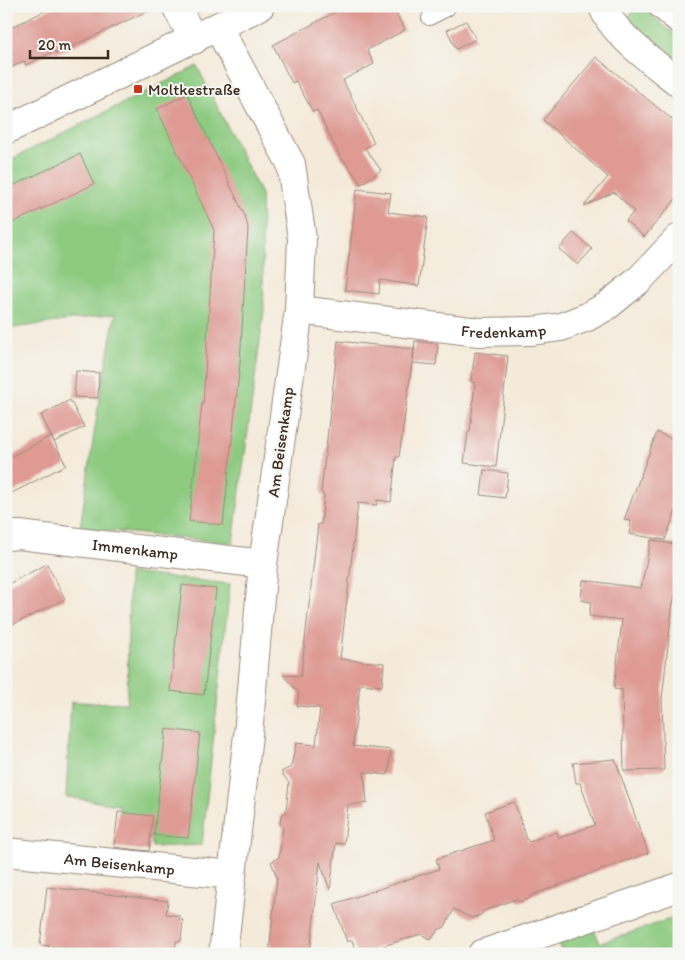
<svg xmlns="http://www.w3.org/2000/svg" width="685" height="960" font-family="Itim,sans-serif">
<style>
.green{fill:#8dcb81;stroke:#647a50}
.building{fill:#de9a93}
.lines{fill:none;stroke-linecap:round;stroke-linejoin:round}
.lane-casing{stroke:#988a7c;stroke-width:16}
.street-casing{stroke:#988a7c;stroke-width:30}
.lane{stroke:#fff;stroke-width:14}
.street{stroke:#fff;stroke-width:28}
.poi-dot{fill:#c8321e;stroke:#f6f6f2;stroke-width:2}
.labels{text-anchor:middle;stroke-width:4;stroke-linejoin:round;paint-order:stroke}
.poi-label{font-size:16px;fill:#3b2a1e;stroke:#f6f6f2;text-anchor:start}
.street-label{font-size:16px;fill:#3b2a1e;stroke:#f6f6f2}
</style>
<rect width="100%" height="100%" fill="#f6f6f2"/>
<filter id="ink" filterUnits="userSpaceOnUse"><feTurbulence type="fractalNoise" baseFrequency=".02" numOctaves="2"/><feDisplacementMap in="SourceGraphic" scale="10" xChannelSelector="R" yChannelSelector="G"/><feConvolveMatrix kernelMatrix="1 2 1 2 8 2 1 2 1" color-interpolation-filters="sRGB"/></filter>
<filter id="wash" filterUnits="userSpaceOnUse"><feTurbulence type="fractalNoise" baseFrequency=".0096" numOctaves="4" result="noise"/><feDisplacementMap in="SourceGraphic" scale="20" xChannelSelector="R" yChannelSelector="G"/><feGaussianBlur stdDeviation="1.12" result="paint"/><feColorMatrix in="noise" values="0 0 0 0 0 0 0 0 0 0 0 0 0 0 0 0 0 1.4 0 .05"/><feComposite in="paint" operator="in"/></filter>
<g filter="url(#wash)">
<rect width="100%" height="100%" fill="#f4ead9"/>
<!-- green -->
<path class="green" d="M637,6H640L679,38V64L626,20Z
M197,66L261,194L264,311L233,543L80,528L98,408L115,314L6,329V162Z
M129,573L230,584L202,845L152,847L150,829L121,824L119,805L66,797L71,702L127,703Z
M679,916V954H563L558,939L593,927L600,943Z"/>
<g id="blocks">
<!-- building -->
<path class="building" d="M55,6H158L56,54L55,51L26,65L24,61L6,70V30Z
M347,6H392L405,30L367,50L374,64L343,80L374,143L365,148L381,170L361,184L343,159L342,160L317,110L313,112L296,81L292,83L273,45Z
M466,21L476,39L456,49L447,30Z
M596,57L679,125V195L644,237L626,221L634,211L614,192L584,206L608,177L543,120Z
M187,94L245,216L248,228L240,363L223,525L189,521L202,404H203L214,230L157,109Z
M80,154L94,184L6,226V189Z
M357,189L391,193L388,212L428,217L419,286L380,280L379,294L345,290Z
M573,233L592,249L578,265L559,249Z
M338,341L414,349L399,457H396L391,502L377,500V505L358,503L340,659L384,663L382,686L360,684L353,746L391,750L388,775L364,772L367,803L348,805L344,844L336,843L330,890L320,862L310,954H269L277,877L271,862L279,857L283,828L280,824L281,816L286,812L289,783L281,772L291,767L296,743L316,745L320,708L297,706L299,693L283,675L301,676L318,524H321L324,496L321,492Z
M415,341L438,344L436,365L413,363Z
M475,352L508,356L496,467L464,463L468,432H470L475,383L471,382Z
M76,371L99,373L98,398L74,397Z
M70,400L84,427L54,442L41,415Z
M657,432L679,442V502L665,540L629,534L631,521L624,520Z
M51,436L66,465L6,496V459Z
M484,470L508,473L505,498L481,495Z
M651,540L679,545V576L672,609L662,699L664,770L624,771L622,690L614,689L622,620L589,616L591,602L581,600L583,580L641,588Z
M47,564L65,599L6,628V585Z
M182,585L216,589L204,695L170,691Z
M166,729L200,733L188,838L154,835Z
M615,759L648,853L532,895L530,898L520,902L516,899L483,911L481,915L471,918L454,909L445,927L438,930L431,940L421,934L374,949L373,954H357L352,940L347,942L334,904L439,869L436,859L494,840L485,812L514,802L528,842L557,832L559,838L595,825L580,783H576L573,763Z
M118,812L153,816L149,851L114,847Z
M47,887L168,901L166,914L180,916L179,920H183L181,941H176L175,954H116L40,945Z"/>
</g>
</g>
<g filter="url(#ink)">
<use href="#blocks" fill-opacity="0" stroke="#988a7c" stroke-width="1"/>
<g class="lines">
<defs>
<path id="lane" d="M429,18L447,9L449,6"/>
<g id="street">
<path d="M176,6L194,40"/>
<path d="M603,6C610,32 657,65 679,83"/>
<path d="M663,6L679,19"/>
<path d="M218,27L291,164L302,239L299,310L263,564L248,735L223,954"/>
<path d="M6,130L260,6"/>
<path id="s1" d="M299,310L479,332L532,331L561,327L587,317L607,306L639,280L679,238"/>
<path id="s2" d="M6,536L19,535L263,564"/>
<path id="s3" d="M6,852L232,875"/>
<path d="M482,954L679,887"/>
</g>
</defs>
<!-- lane casing -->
<use href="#lane" class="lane-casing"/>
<!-- street casing -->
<use href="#street" class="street-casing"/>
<!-- lane -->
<use href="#lane" class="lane"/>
<!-- street -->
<use href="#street" class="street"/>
</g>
</g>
<!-- markers -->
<rect class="poi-dot" x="133" y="84" width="10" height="10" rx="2.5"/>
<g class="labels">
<!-- poi labels -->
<g class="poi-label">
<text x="148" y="95">Moltkestraße</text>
</g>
<!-- street labels -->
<g class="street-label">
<text dy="6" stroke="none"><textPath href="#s1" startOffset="206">Fredenkamp</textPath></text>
<text transform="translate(280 442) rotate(-82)" y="6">Am Beisenkamp</text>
<text dy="6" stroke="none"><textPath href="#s2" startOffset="130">Immenkamp</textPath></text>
<text dy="6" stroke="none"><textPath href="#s3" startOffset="114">Am Beisenkamp</textPath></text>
</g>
</g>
<!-- margin -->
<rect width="685" height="960" fill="none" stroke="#f6f6f2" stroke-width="25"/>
<!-- scale -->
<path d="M30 50v8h78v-8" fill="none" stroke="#3b2a1e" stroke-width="2.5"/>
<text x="38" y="50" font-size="15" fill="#3b2a1e" stroke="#f6f6f2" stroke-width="4" paint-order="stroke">20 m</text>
</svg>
